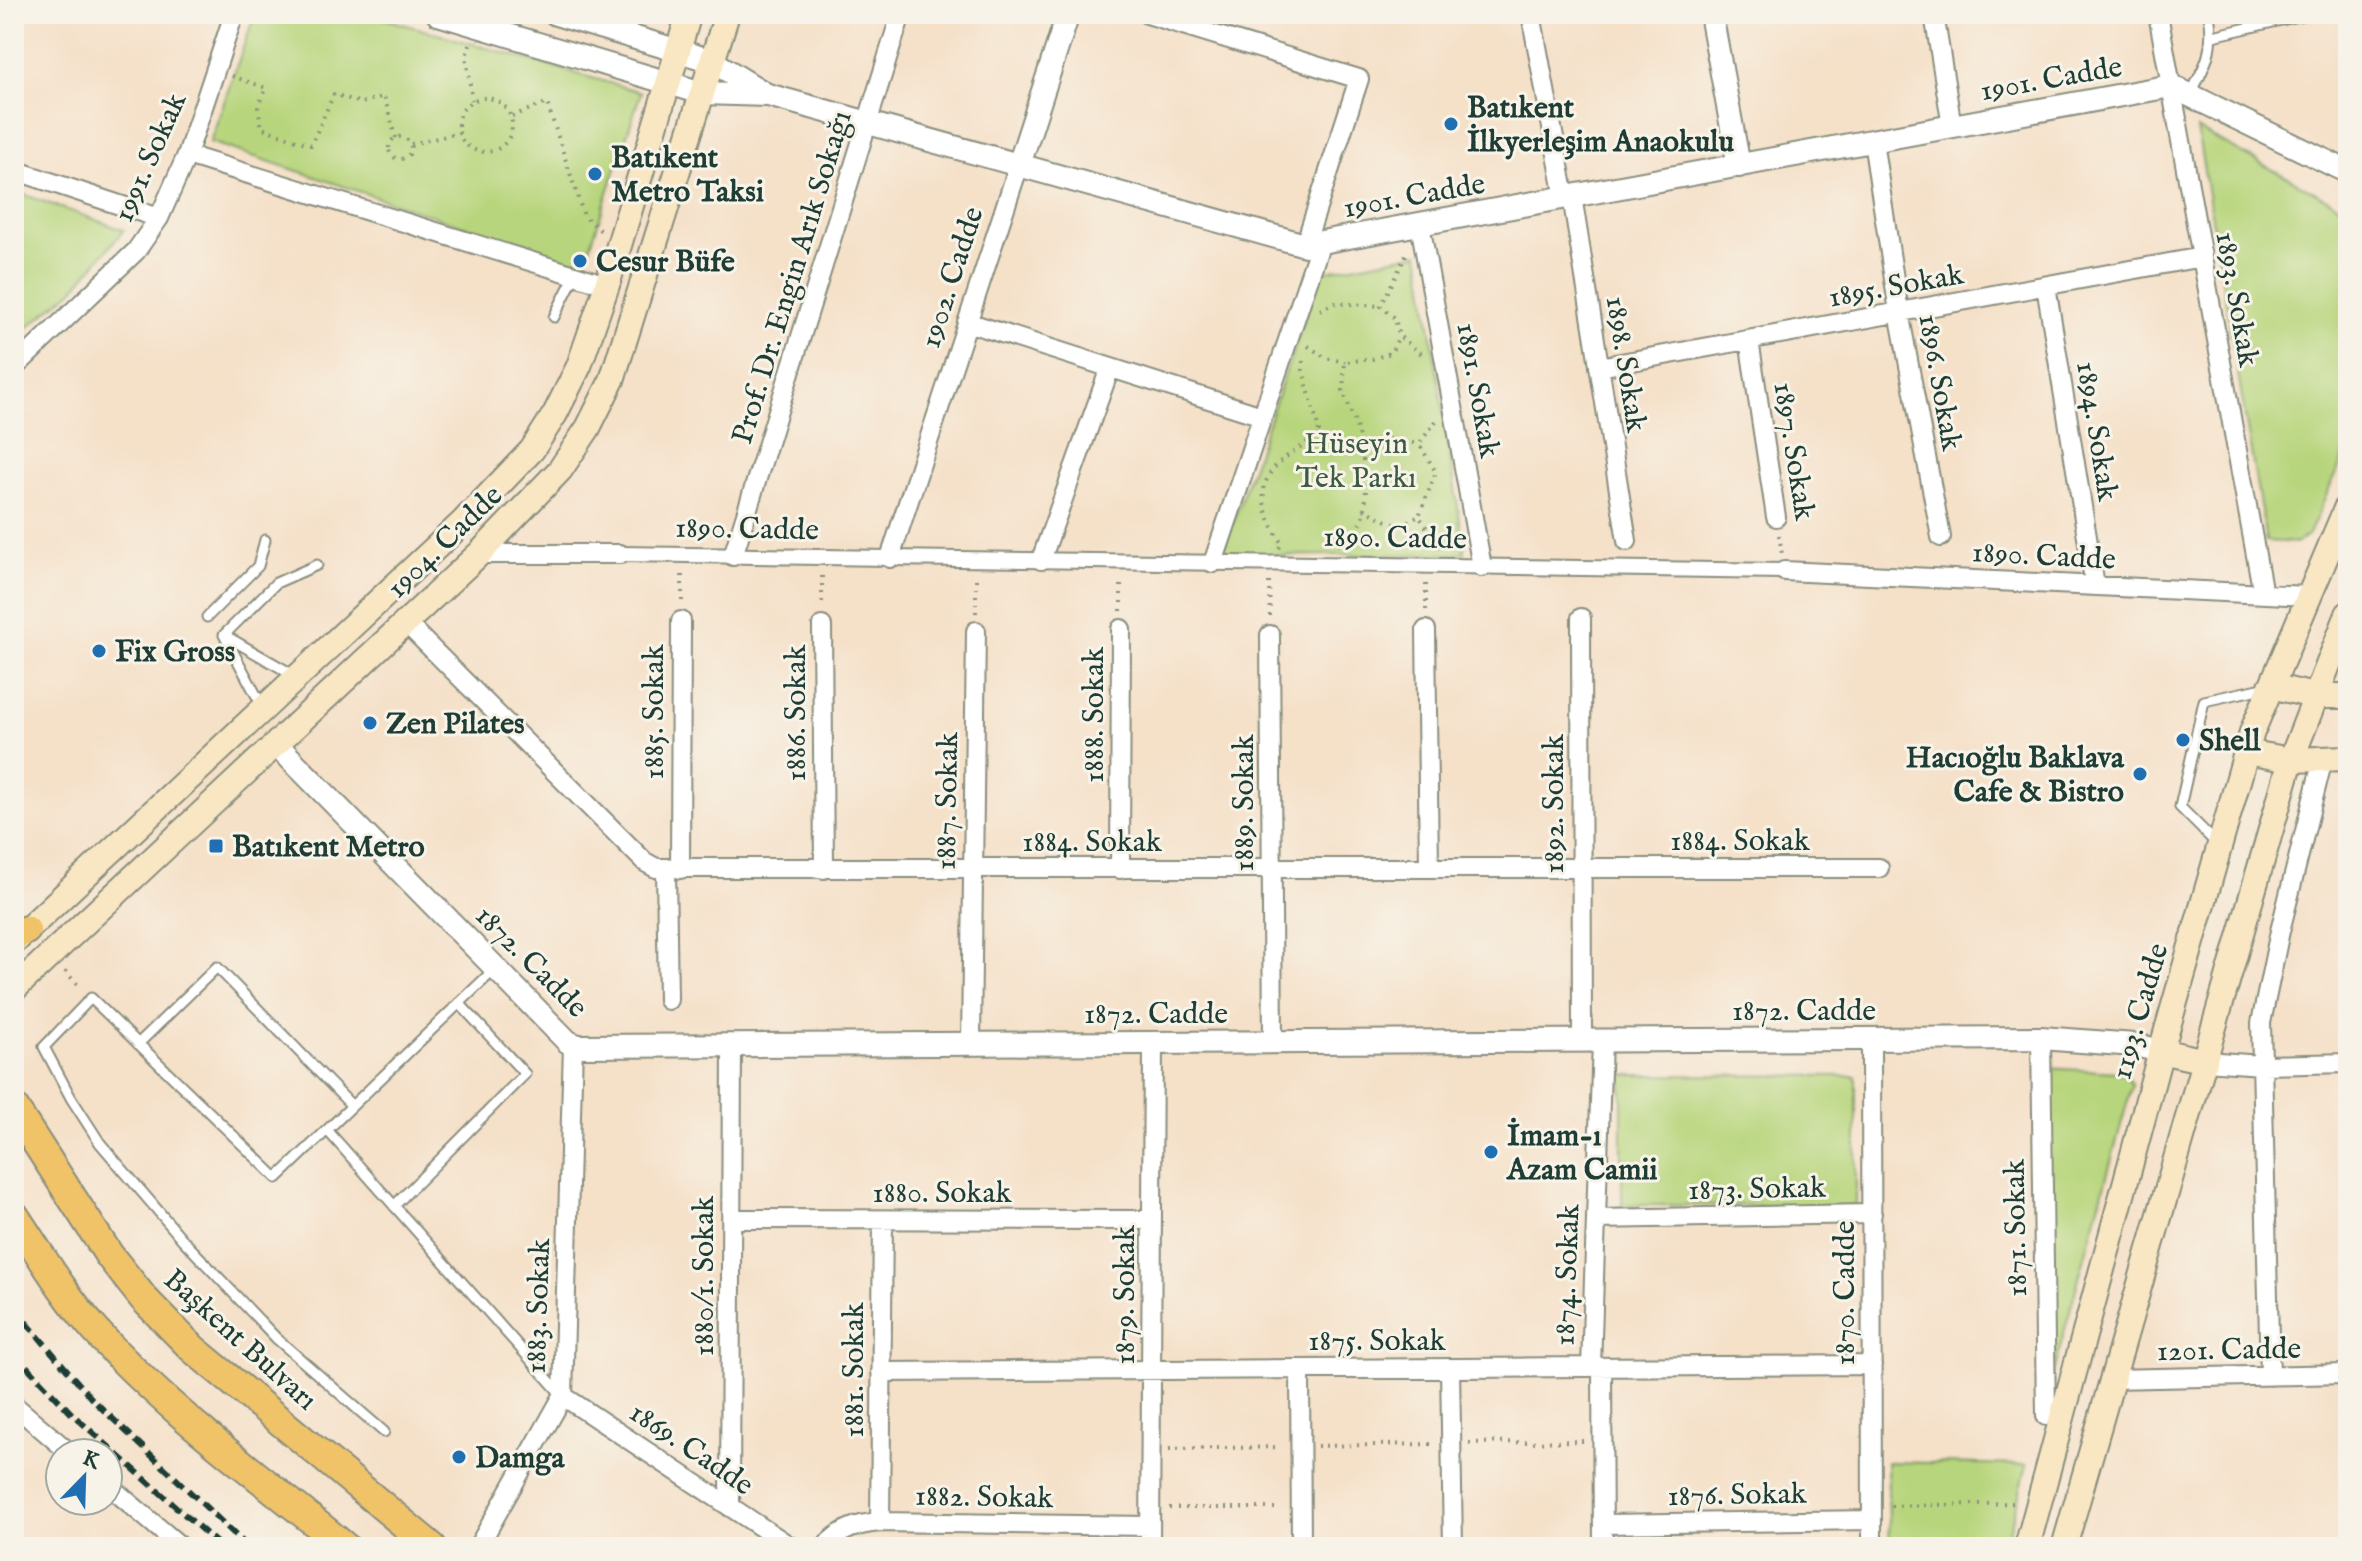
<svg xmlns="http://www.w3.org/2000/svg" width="2362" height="1561" font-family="'IM FELL English',serif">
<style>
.green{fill:#b7d57b;stroke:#6b8958;stroke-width:2}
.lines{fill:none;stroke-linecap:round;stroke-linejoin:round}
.service-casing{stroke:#8a8e7e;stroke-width:13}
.pedestrian-casing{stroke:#8a8e7e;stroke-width:18}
.minor-casing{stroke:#8a8e7e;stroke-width:22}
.tertiary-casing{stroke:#8a8e7e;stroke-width:26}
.secondary-casing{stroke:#8a8e7e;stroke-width:28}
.primary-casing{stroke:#8a8e7e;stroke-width:32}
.path{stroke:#8a8e7e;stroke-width:4;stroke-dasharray:2 6;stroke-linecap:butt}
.service{stroke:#fff;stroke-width:9}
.pedestrian{stroke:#fff;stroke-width:14}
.minor{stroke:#fff;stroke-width:18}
.tertiary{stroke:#fff;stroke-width:22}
.secondary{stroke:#f9e7c3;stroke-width:24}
.primary{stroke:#f0c369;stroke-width:28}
.rail{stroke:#1f3d34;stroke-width:6;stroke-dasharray:12 6;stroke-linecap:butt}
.poi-dot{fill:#1f6fb2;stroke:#f7f3e8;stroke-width:3}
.labels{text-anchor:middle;stroke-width:6;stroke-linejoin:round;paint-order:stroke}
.street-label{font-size:30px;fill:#1f3d34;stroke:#f7f3e8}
.poi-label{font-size:30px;font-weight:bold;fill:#1f3d34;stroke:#f7f3e8;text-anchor:start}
.park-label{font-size:30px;fill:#3d5b42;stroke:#f7f3e8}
</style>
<rect width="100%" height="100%" fill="#f7f3e8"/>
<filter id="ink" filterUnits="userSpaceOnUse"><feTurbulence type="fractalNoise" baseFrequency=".0125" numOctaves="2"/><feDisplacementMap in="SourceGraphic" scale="16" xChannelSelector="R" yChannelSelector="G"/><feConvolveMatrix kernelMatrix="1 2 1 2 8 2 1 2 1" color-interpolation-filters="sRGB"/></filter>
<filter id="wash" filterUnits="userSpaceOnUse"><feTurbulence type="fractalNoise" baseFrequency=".006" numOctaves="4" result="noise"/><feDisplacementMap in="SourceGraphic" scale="32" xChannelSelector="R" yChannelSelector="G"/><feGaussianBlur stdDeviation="1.8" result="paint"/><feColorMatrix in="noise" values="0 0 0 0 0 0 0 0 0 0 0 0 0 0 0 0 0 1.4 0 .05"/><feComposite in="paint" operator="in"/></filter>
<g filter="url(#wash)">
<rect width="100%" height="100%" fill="#f5e0c8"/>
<!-- green -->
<path class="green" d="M255,14H368L641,92L584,266L210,142Z
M2197,129L2348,210V447L2309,534L2298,543L2266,541Z
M14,191L124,230L72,291L16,337L14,334Z
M1419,253L1465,554L1221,556L1321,272Z
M2045,1068L2118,1072L2127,1076L2132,1085L2051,1380Z
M1622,1075L1856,1076V1206L1622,1205Z
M1887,1462L2027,1465L2005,1547H1890Z"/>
</g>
<g filter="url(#ink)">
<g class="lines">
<defs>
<path id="service" d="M2213,36L2307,14
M2190,95C2206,65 2215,49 2209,14
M554,317L575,275
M207,617L258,566L265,540
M224,635L276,583L317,565
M224,635L297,677
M224,635L262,706
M2216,843L2180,807L2204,701L2268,687
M138,1044L217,967L352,1106
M327,1130L561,1394
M394,1206L525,1074L459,1003
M384,1432L276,1338L183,1240L100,1143L71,1098L44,1047L91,998L277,1178L496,968"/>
<path id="pedestrian" d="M620,554L1784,571"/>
<path id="minor" d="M1147,14L1359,79L1305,245
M1531,14L1565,198
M1934,14L1952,127
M2158,14L2263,594
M1873,141L1899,312L1941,537
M187,155L607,285
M14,170L159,218
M1572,196L1627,541
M1420,224L1482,567
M2046,286L2095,586
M967,322L1262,416
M1749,340L1776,517
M1599,367L2202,257
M14,368L136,251L159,218L187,155L234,14
M479,554H620
M733,556L901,14
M890,558L1019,165
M1041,560L1110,368
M1213,563L1321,242
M1784,571L2309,596
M1581,618L1582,1040
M406,623L645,862L656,868H1879
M822,626L824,869
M1426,630L1429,868
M1270,635L1273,1042
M666,869L668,1000
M680,869L681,621
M1120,869L1121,629
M2041,1038L2046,1416
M1871,1039L1872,1547
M971,1044L976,631
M2205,1061L2262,1065L2348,1063
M731,1219L1152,1220
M1596,1219L1872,1214
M1591,1367L1602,1041
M1602,1367L1603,1547
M1450,1368L1453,1547
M1300,1369L1301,1547
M881,1372L1872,1365
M2270,1376L2261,1023L2280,931L2323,759
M2111,1379L2348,1374
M563,1396L791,1547
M14,1405L70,1453
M108,1485L181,1547
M730,1507L732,1045
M880,1522L883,1220
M1603,1524L1872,1520
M478,1547L563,1396L573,1045
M825,1547C840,1529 858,1524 880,1522L1150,1526
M1150,1547L1153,1043"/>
<path id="tertiary" d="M438,14L702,93L768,95L1305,245L2171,86L2348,172
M556,14L712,61L767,95
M1711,14L1739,166
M1019,165L1068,14
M276,744L568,1042L578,1046L2041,1038L2135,1045L2161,1051"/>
<path id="secondary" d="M2271,686L2314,696H2348
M2246,752L2291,760L2348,758
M14,942L462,523L532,450L555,414L579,366L607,285L689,14
M14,989L479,554L560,470L588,428L612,380L727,14
M2161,1051L2205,1061
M2027,1547L2161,1051L2252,732L2348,504
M2064,1547L2291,760L2348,614"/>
<path id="primary" d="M14,936L26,930
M14,1108L109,1255L144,1299L193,1349L432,1547
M14,1215C40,1254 64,1295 95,1330C168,1412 261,1477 345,1547"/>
</defs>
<!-- service casing -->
<use href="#service" class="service-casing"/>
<!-- pedestrian casing -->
<use href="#pedestrian" class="pedestrian-casing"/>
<!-- minor casing -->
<use href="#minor" class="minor-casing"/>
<!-- tertiary casing -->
<use href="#tertiary" class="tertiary-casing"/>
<!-- secondary casing -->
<use href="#secondary" class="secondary-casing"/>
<!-- primary casing -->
<use href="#primary" class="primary-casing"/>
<!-- path -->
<path class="path" d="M470,44L466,56L472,100
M232,76L266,88L258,108L262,128L311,145L334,94L361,103L384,96L396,138
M458 125a27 27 0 1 1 54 0a27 27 0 1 1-54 0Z
M512,116L547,103L584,216L601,231
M389 148a11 11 0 1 1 22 0a11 11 0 1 1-22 0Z
M411,144L459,133
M1406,255L1381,306L1395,318L1399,336L1423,355
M1320,310L1334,303L1381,306
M1308,346L1326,358L1345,362
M1436,421L1419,444L1436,472L1419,516L1440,548
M1362,452L1356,425L1343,391L1345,362L1372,359L1391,353L1399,336
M1364,509L1387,521L1402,525L1419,516
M1779,535L1782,554
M1337,545C1375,532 1366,483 1362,452L1382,438L1418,444
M1279,548L1282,544C1268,520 1253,493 1274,468C1286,454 1306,446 1319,431L1303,370V360
M822,576V607
M1269,582L1270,617
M1426,584V611
M682,601V570
M1121,611V580
M976,613V578
M65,971L81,988
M1469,1443L1584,1441
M1317,1446L1432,1444
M1169,1449L1280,1447
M1891,1506L2018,1503
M1169,1508H1280"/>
<!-- service -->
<use href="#service" class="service"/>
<!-- pedestrian -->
<use href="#pedestrian" class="pedestrian"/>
<!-- minor -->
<use href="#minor" class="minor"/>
<!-- tertiary -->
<use href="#tertiary" class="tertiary"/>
<!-- secondary -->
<use href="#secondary" class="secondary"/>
<!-- primary -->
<use href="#primary" class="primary"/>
<!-- rail -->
<path class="rail" d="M14,1308L91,1398L248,1547
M14,1353L72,1414L221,1547"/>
</g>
</g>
<!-- markers -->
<g class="poi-dot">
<circle cx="1451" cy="124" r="8"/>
<circle cx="595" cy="174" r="8"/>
<circle cx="580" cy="261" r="8"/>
<circle cx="99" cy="651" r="8"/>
<circle cx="370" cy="723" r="8"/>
<circle cx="2183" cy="740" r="8"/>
<circle cx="2140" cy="774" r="8"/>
<rect x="208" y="838" width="16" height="16" rx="4"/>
<circle cx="1491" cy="1152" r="8"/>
<circle cx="459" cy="1457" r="8"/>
</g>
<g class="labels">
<!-- street labels -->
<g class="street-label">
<text transform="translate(2051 78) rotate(-10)" y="10">1901. Cadde</text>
<text transform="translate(149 157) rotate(-66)" y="10">1991. Sokak</text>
<text transform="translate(1414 195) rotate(-10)" y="10">1901. Cadde</text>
<text transform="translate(791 277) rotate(-73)" y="10">Prof. Dr. Engin Arık Sokağı</text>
<text transform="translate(951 277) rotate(-72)" y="10">1902. Cadde</text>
<text transform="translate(1896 285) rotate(-10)" y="10">1895. Sokak</text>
<text transform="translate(2238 299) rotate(80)" y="10">1893. Sokak</text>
<text transform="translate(1627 364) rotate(81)" y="10">1898. Sokak</text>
<text transform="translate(1941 382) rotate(80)" y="10">1896. Sokak</text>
<text transform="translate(1479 390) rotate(80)" y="10">1891. Sokak</text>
<text transform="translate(2098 431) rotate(81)" y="10">1894. Sokak</text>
<text transform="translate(1795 451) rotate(81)" y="10">1897. Sokak</text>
<text transform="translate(747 528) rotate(1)" y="10">1890. Cadde</text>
<text transform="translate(1395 537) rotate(1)" y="10">1890. Cadde</text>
<text transform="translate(444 541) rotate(-44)" y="10">1904. Cadde</text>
<text transform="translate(2044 555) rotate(3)" y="10">1890. Cadde</text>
<text transform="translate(653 712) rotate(-90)" y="10">1885. Sokak</text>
<text transform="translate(795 713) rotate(-90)" y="10">1886. Sokak</text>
<text transform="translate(1093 715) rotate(-90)" y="10">1888. Sokak</text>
<text transform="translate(946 801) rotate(-89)" y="10">1887. Sokak</text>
<text transform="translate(1243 803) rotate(-90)" y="10">1889. Sokak</text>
<text transform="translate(1553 804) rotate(-90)" y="10">1892. Sokak</text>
<text x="1740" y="850">1884. Sokak</text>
<text x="1092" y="851">1884. Sokak</text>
<text transform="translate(532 961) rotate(45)" y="10">1872. Cadde</text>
<text x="1804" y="1020">1872. Cadde</text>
<text transform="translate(2139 1011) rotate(-74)" y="10">1193. Cadde</text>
<text x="1156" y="1023">1872. Cadde</text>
<text transform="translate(1757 1188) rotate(-1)" y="10">1873. Sokak</text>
<text x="942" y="1202">1880. Sokak</text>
<text transform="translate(2015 1228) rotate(-91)" y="10">1871. Sokak</text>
<text transform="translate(1566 1275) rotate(-88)" y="10">1874. Sokak</text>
<text transform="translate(703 1276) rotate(-90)" y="10">1880/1. Sokak</text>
<text transform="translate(1844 1293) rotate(-90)" y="10">1870. Cadde</text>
<text transform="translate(1124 1295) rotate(-90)" y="10">1879. Sokak</text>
<text transform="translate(537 1306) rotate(-88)" y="10">1883. Sokak</text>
<text transform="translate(241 1339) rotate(42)" y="10">Başkent Bulvarı</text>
<text x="1377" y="1350">1875. Sokak</text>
<text transform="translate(2229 1349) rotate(-1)" y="10">1201. Cadde</text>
<text transform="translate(853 1370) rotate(-90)" y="10">1881. Sokak</text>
<text transform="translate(692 1448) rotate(34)" y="10">1869. Cadde</text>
<text transform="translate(1737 1494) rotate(-1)" y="10">1876. Sokak</text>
<text transform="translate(984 1496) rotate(1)" y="10">1882. Sokak</text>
</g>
<!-- poi labels -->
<g class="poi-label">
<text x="1467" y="117">Batıkent<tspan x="1467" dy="34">İlkyerleşim Anaokulu</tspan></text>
<text x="611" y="167">Batıkent<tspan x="611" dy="34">Metro Taksi</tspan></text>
<text x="596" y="271">Cesur Büfe</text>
<text x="115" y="661">Fix Gross</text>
<text x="386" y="733">Zen Pilates</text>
<text x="2199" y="750">Shell</text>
<text x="2124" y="767" text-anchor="end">Hacıoğlu Baklava<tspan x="2124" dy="34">Cafe &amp; Bistro</tspan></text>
<text x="232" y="856">Batıkent Metro</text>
<text x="1507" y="1145">İmam-ı<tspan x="1507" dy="34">Azam Camii</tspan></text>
<text x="475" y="1467">Damga</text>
</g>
<!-- park labels -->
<g class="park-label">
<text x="1356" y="453">Hüseyin<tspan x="1356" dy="34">Tek Parkı</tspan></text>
</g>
</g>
<!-- margin -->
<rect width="2362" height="1561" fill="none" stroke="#f7f3e8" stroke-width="48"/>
<!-- north arrow -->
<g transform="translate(84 1477) rotate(23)"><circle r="38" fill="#f7f3e8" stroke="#a1aaa0" stroke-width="2"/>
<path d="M0-6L14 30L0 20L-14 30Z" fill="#1f6fb2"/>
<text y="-12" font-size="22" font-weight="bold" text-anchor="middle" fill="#1f3d34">K</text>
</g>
</svg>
